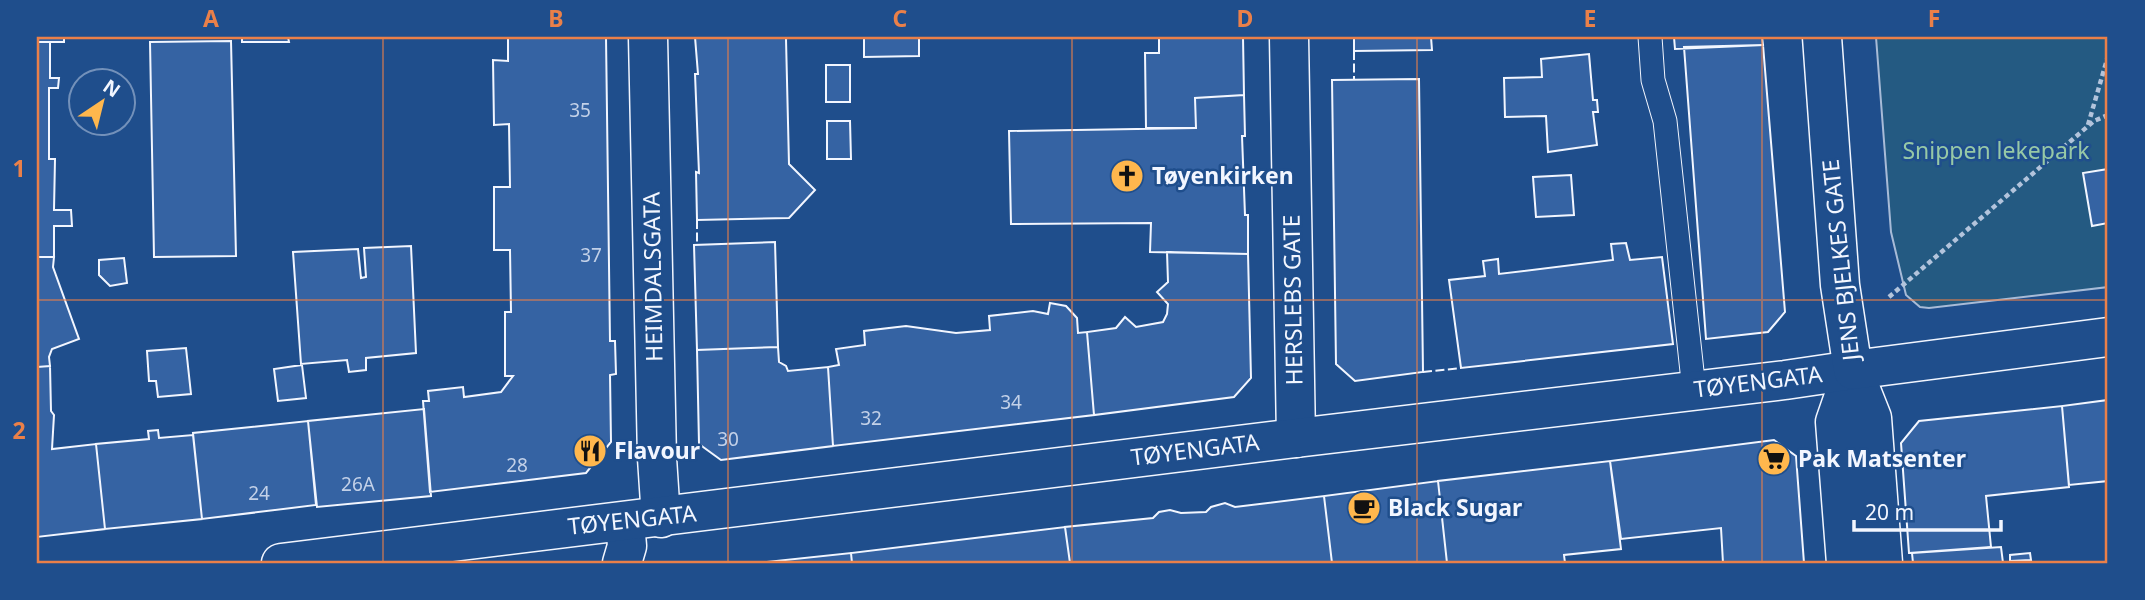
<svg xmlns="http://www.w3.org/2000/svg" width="2145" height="600" font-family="'Noto Sans',sans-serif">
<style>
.green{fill:#245a82;stroke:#a8bbd7;stroke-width:2}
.building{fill:#3563a3;stroke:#f2f6ff;stroke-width:2}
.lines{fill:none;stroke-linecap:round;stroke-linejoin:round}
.service-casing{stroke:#f2f6ff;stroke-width:25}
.minor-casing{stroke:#f2f6ff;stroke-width:41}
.tertiary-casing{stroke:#f2f6ff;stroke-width:41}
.secondary-casing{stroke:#f2f6ff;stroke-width:41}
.path{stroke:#b3c4dc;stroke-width:4.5;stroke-dasharray:5 3.5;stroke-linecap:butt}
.service{stroke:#1f4e8c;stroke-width:23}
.minor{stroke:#1f4e8c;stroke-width:38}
.tertiary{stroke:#1f4e8c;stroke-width:38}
.secondary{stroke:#1f4e8c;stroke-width:38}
.fence{stroke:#f2f6ff;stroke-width:2;stroke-dasharray:9 3.5;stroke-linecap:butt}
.grid{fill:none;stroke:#ea8049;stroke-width:2;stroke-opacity:0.55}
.labels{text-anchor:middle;stroke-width:5;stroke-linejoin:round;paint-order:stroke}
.number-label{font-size:19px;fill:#c3d1e8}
.park-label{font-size:23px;fill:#97c8a6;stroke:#1f4e8c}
.poi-label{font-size:23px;font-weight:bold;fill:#f2f6ff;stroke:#1f4e8c;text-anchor:start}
.street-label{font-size:23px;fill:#f2f6ff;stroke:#1f4e8c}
.neatline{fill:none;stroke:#ea8049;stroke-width:2.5}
.grid-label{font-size:23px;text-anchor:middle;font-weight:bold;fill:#ea8049}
</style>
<rect width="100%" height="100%" fill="#1f4e8c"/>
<!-- green -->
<path class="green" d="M1876,37H2108V287L1929,308L1920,307L1906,295L1891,232Z"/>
<!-- building -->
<path class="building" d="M37,37H64V42H37Z
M242,37H288L289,42H242Z
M508,37H606L610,341H615L616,374L610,375L611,442L586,473L430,492L423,401H429L428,391L463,387L464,397L501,392L513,376H505V312H511L510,250H494V187H510L509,124L494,125L493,60L508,61Z
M695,37H788L786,39L789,164L815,190L789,218L697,220L696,172L699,173L695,74H698Z
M864,37H919V56L864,57Z
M1159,37H1243L1244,95L1195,98L1196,128H1146L1145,53H1159Z
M1354,37H1431L1432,50L1354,51Z
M1674,37H1762L1763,45L1675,49Z
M231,41L236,256L154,257L150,42Z
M37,42H50V78H59L58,88H49V159H55L54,210H71L72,226H54V257H37Z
M1763,45L1785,312L1768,332L1706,339L1684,47Z
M1589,54L1593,100H1597L1598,112H1593L1597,145L1548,152L1546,116L1505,117L1504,78L1542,77L1541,59Z
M826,65H850V102H826Z
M1419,79L1423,372L1355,381L1336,364L1332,80Z
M1244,95L1245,136H1242L1245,215H1248V254L1150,252L1151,223L1011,224L1009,131L1196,128L1195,98Z
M827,121H850L851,159H827Z
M2108,169V223L2092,226L2083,173Z
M1571,175L1574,215L1536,217L1533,177Z
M775,242L778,347L697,350L694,245Z
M1626,243L1630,260L1662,257L1673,344L1461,368L1449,280L1485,276L1483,261L1498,259L1499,274L1613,260L1611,244Z
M411,246L416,353L366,358V370L349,372L347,360L301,364L293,252L358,249L361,278L366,277L364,248Z
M1167,252L1248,254L1251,378L1234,397L1094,415L1087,332L1116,328L1125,317L1136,327L1163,322L1167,314L1168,304L1157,292L1168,282Z
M37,257H54L53,267L79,339L52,349L49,357L50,366L37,367Z
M124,258L127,283L110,286L99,275V260Z
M1050,303L1066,306L1077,318L1078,333L1087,332L1094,415L833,446L828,367L839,365L836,349L865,345L864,331L906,326L956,333L990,330L989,316L1033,311L1048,314Z
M778,347L779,362L786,366L788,371L828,367L833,446L721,460L699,444L697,350Z
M186,348L191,394L158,397L156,381H149L147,351Z
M302,365L306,398L278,401L274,369Z
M50,366L51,411L54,415L52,449L96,444L105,529L37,537V367Z
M2108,400V481L2069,485L2062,406Z
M2062,406L2069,487L1986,496L1991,547L1909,553L1901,443L1919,421Z
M424,409L431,496L317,507L308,421Z
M308,421L316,505L202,519L193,433Z
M158,430L159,438L193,435L202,519L105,529L96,444L149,439L148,431Z
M1774,440L1796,456L1804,563H1723L1721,528L1621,539L1610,461Z
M1610,461L1621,549L1564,555L1565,563H1447L1438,481Z
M1438,481L1447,563H1332L1324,496Z
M1324,496L1332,563H1070L1065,527L1153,518L1159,512L1170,510L1181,513L1206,512L1211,507L1225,503L1235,507Z
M1065,527L1070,563H852L851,553Z
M2001,547L2003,563H1913L1912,553Z
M851,553L852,563H758Z
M2030,553L2031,560L2010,561V555Z"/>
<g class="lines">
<defs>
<path id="service" d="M1650,37L1653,80L1665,121L1694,390"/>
<path id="minor" d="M648,37L657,458L661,518
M1289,37L1296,438
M1853,370L1872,418L1883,563
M622,563L627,546L625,522
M1846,563L1835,422L1853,370"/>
<path id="tertiary" d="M281,563L1296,438L1785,380L1853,370"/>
<path id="secondary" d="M1822,37L1840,285L1853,370L2108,337"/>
</defs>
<!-- service casing -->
<use href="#service" class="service-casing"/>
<!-- minor casing -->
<use href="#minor" class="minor-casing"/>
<!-- tertiary casing -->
<use href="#tertiary" class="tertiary-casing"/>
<!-- secondary casing -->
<use href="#secondary" class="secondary-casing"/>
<!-- path -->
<path class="path" d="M2088,125L2108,56
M1889,297L2094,121L2108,115"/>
<!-- service -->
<use href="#service" class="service"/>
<!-- minor -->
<use href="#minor" class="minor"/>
<!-- tertiary -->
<use href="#tertiary" class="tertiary"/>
<!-- secondary -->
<use href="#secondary" class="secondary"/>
<!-- fence -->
<path class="fence" d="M1354,51V80
M697,220V245
M1423,372L1461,368"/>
</g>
<!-- grid -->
<path class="grid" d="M383,37V563M728,37V563M1072,37V563M1417,37V563M1762,37V563M37,300H2108"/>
<!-- icons -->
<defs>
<symbol id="church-disc" viewBox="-11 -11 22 22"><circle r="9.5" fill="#ffb74d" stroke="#1f4e8c"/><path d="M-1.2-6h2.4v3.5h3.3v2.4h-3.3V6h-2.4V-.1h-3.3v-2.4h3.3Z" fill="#111"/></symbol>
<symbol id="restaurant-disc" viewBox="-11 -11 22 22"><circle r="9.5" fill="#ffb74d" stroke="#1f4e8c"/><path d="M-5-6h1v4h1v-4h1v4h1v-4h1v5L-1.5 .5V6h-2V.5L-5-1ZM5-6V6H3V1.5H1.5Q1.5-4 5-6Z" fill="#111"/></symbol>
<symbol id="supermarket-disc" viewBox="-11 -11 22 22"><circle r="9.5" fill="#ffb74d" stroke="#1f4e8c"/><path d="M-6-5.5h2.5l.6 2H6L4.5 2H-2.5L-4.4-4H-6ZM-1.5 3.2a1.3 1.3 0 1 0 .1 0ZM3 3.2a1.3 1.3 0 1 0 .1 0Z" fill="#111"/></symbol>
<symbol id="cafe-disc" viewBox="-11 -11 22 22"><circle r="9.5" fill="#ffb74d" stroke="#1f4e8c"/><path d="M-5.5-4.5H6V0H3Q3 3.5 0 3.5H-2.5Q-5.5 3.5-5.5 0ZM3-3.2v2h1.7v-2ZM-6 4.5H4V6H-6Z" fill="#111"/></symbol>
</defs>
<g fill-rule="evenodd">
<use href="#church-disc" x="1108" y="157" width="38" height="38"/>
<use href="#restaurant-disc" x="571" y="432" width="38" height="38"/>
<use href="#supermarket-disc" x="1755" y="440" width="38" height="38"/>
<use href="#cafe-disc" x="1345" y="489" width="38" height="38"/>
</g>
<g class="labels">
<!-- number labels -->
<g class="number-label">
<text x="580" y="117">35</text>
<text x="591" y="262">37</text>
<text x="1011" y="409">34</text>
<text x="871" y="425">32</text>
<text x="728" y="446">30</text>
<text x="517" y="472">28</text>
<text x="358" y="491">26A</text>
<text x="259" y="500">24</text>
</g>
<!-- park labels -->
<g class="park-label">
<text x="1996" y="159">Snippen lekepark</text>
</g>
<!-- poi labels -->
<g class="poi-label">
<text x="1152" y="184">Tøyenkirken</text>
<text x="614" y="459">Flavour</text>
<text x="1798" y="467">Pak Matsenter</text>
<text x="1388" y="516">Black Sugar</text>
</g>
<!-- street labels -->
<g class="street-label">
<text transform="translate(1841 260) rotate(-96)" y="8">JENS BJELKES GATE</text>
<text transform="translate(653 277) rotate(-91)" y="8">HEIMDALSGATA</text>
<text transform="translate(1293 300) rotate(-91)" y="8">HERSLEBS GATE</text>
<text transform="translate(1758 382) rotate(-7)" y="8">TØYENGATA</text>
<text transform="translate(1195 450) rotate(-7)" y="8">TØYENGATA</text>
<text transform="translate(632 520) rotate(-6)" y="8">TØYENGATA</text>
</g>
</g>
<!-- border -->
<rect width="2145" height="600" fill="none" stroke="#1f4e8c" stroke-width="77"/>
<!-- north arrow -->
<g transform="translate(102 102) rotate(35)"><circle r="33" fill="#1f4e8c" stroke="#7391ba" stroke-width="2"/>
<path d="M0-5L12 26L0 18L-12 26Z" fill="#ffb74d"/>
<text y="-10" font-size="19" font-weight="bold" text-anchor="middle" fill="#f2f6ff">N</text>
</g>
<!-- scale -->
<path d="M1854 520v10h147v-10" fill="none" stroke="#f2f6ff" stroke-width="3.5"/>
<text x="1865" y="520" font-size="21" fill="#f2f6ff" stroke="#1f4e8c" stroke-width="5" paint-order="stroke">20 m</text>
<rect x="38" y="38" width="2068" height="524" class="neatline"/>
<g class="grid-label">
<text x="211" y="27">A</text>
<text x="556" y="27">B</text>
<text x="900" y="27">C</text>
<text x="1245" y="27">D</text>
<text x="1590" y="27">E</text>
<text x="1934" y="27">F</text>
<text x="19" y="177">1</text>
<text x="19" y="439">2</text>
</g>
</svg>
